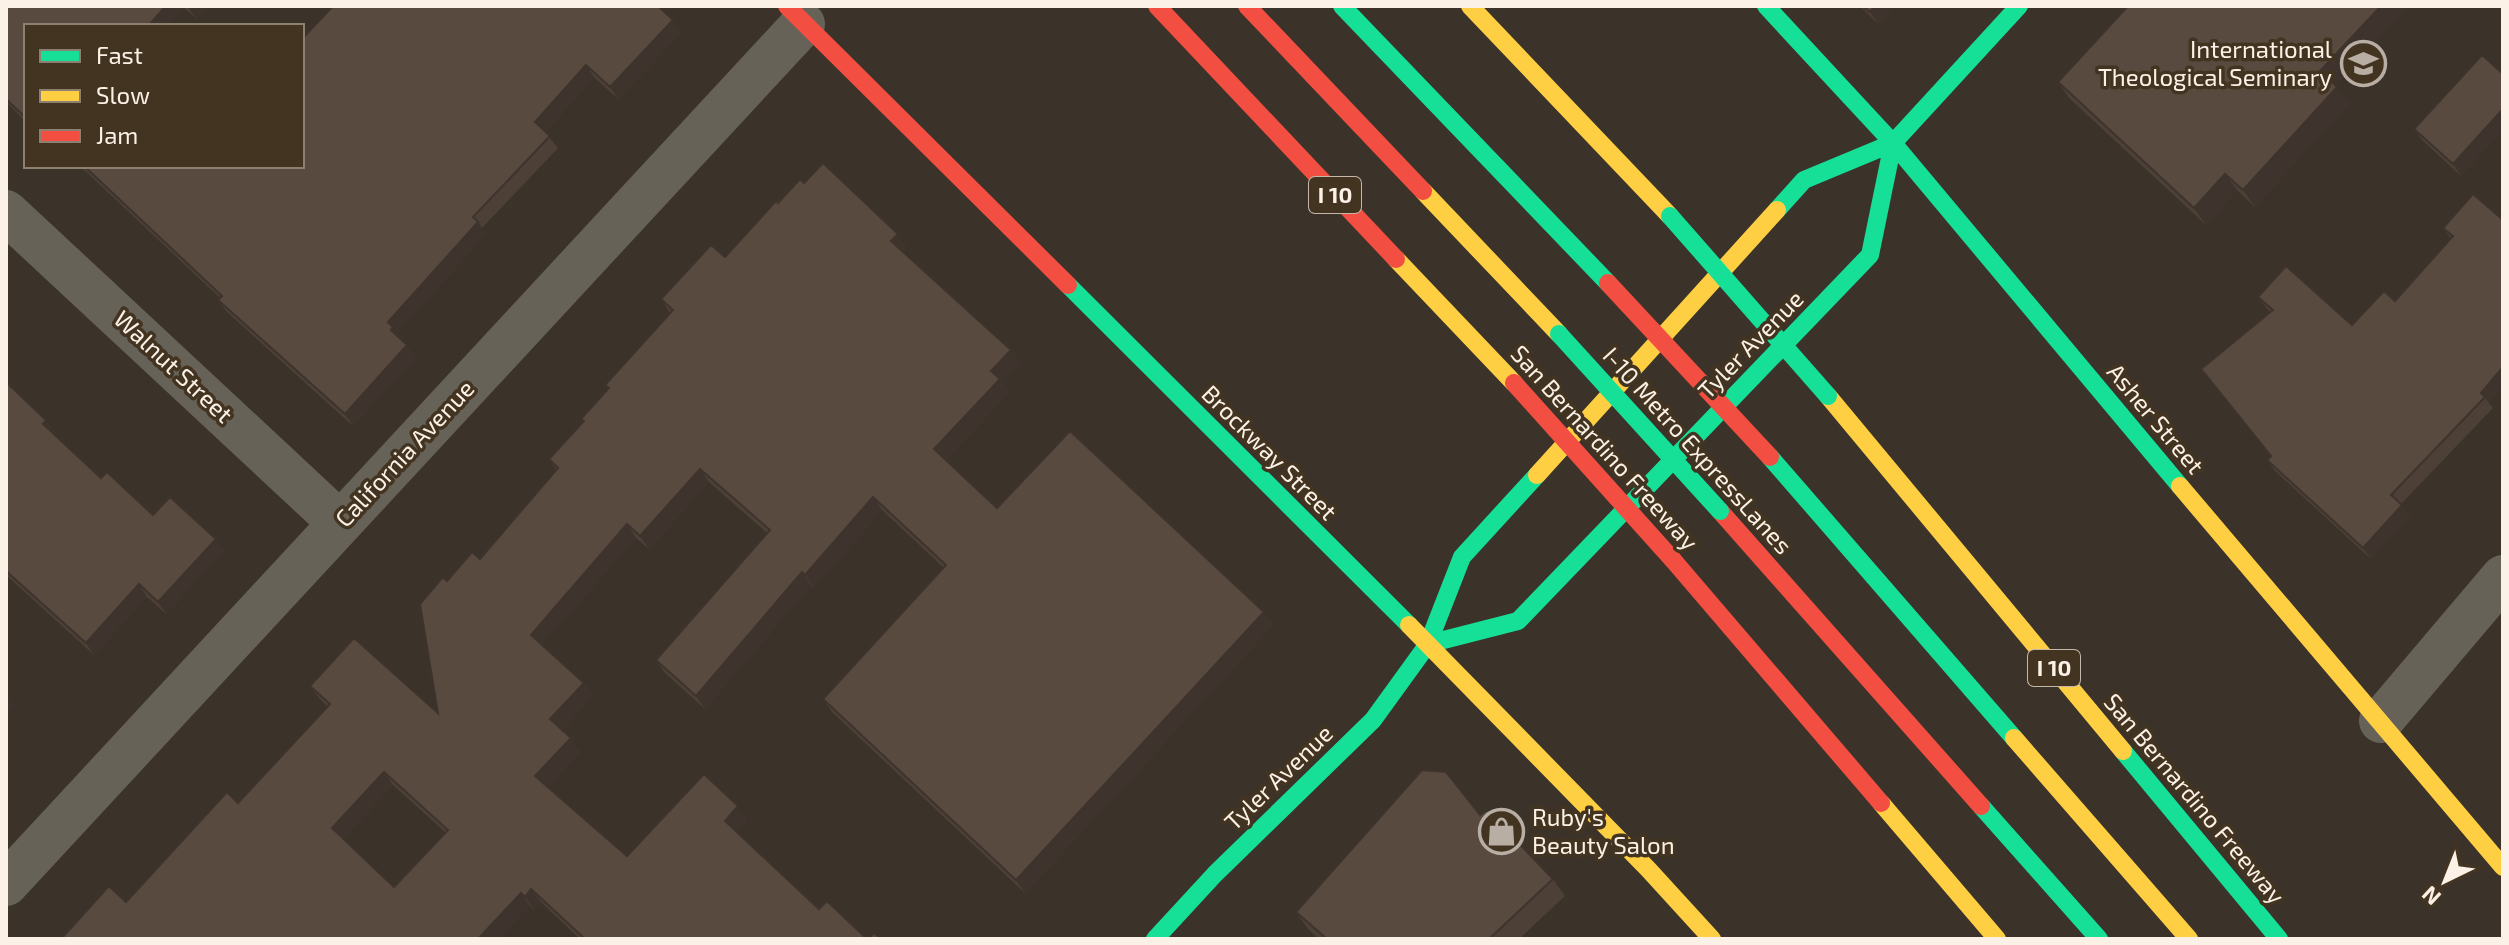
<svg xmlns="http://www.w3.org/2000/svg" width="2509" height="945" font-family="'Exo 2',sans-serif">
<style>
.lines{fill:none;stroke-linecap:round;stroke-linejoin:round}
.street{stroke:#666258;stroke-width:44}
.fast{stroke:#16e098;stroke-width:18}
.slow{stroke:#ffcf43;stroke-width:18}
.jam{stroke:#f24e42;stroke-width:18}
.fast-bridge{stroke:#16e098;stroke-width:18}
.jam-bridge{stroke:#f24e42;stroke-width:18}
.wall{fill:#4d4037;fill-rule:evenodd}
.shaded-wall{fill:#3e342d}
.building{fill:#594a40;stroke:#3e342d;stroke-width:2;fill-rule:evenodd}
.labels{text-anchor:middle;stroke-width:7;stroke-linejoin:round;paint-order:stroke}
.shield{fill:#433421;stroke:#c4b8ab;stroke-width:2}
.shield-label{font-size:22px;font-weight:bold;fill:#fbf1e6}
.poi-label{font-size:24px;fill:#fbf1e6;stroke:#433421;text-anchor:end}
.street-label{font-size:24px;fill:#fbf1e6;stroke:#433421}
</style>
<rect width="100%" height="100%" fill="#3b3329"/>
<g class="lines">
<!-- street -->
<path class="street" d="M6,212L340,523
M2381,721L2503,577
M6,884L803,24"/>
<!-- fast -->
<path class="fast" d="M1342,6L1608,283
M1766,6L1893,143L2180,486
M1777,210L1804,180L1893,143L2019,6
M1068,285L1409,625
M1770,457L2014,738
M1428,644L1518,621L1870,255L1893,143
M2123,751L2279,939
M1981,806L2099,939
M1155,939L1215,874L1373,720L1428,644L1462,557L1537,475"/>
<!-- slow -->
<path class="slow" d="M1470,6L1670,216
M1423,191L1559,334
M1396,259L1514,383
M1828,396L2123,751
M1537,475L1777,210
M2180,486L2503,867
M1409,625L1648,869L1712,939
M2014,738L2189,939
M1881,803L1997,939"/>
<!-- jam -->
<path class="jam" d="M787,6L1068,285
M1157,6L1396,259
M1247,6L1423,191
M1720,511L1981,806
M1673,560L1881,803"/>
<!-- fast-bridge -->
<path class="fast-bridge" d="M1670,216L1828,396
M1559,334L1720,511"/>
<!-- jam-bridge -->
<path class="jam-bridge" d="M1608,283L1770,457
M1514,383L1673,560"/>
</g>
<!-- wall -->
<path class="wall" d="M6,6H207L196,18L184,8L26,26V122L6,102Z
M1860,6H1893L1878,24Z
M2128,6H2408L2335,85L2349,104L2255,207L2237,190L2206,225L2069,98L2058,82Z
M682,32L618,99L594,77L545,132L558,148L482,228L486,234L397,333L416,357L353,426L227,312L218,300L220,298L80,166H302Z
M2503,74V129L2461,176L2422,140L2414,129Z
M804,183L907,247L902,252L1011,350L1020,363L1002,382L1009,392L946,460L997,508L1264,612L1273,625L1025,893L832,712L823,699L944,568L882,510L814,588L811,585L705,709L665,673L656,660L767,533L709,482L649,549L636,538L542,645L584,683L593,696L562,730L580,752L547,787L627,856L748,819L736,832L819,909L867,939H580L541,902L534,910L530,906L126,902L238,803L328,707L320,699L310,686L438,713L447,581L480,559L556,470L549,459L583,422L581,419L608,389L605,385L670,313L661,299L725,257L778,203ZM393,785L445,832L394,887L343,839Z
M2503,220L2489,403L2493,408L2401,504L2410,516L2371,559L2275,471L2267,460L2270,456L2201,369L2270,312L2258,297L2352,325L2395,301L2451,239L2443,228Z
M6,382L55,432L54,434L101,478L153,515L216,539L224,551L166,614L147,597L94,655L6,575Z
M1480,815L1553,879L1565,896L1519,939H1319L1308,929L1296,912Z"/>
<!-- shaded-wall -->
<path class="shaded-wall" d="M166,6H183L184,8L167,26H148Z
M187,6H207L196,18Z
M1875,6H1893L1878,24L1870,12Z
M2381,6H2408L2332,88L2320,71Z
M673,20L682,32L618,99L610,87Z
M586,65L594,77L543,134L535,122Z
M2337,87L2349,104L2255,207L2243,190Z
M2503,109V129L2461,176L2453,164Z
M2225,174L2237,190L2206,225L2194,208Z
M478,222L486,234L397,333L402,339L391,330L388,322Z
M898,234L907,247L900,254L891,241Z
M407,345L416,357L353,426L345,414Z
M1011,350L1020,363L1002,382L1009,392L943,463L934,449L991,371Z
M2503,367V387L2489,403L2481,393Z
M46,420L55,432L52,436L43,424Z
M700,469L709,482L649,549L640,536Z
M873,497L882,510L814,588L805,575Z
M2402,505L2410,516L2371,559L2363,548Z
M627,524L636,538L540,648L531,635Z
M216,539L224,551L166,614L158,602Z
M802,572L811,585L705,709L696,696Z
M139,584L147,597L94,655L86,643Z
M1264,612L1273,625L1025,893L1016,880Z
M584,683L593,696L560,732L550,719Z
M6,694L14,706L6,714Z
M571,738L580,752L545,789L535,776Z
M384,772L393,785L341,842L332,828Z
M738,806L748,819L734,834L725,821Z
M531,889L541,902L534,910L525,897Z
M521,893L530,906L499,939H478Z"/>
<!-- building -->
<path class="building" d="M6,6H166L148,26H26V118L6,99L7,88L6,87Z
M333,6H658L673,20L610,87L586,65L535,122L550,136L473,217L478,222L388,322L393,327L391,330L407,345L345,414L218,300L222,296L84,166H302V39Z
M1863,6H1875L1870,12Z
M2128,6H2381L2320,71L2337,87L2243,190L2225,174L2194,208L2058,82Z
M2482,55L2503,74V109L2453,164L2414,129Z
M823,163L898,234L891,241L1011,350L991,371L1000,379L934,449L997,508L1070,431L1264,612L1016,880L823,699L946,565L873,497L805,575L802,572L696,696L656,660L770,530L700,469L640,536L627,524L531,635L584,683L550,719L571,738L535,776L627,856L704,774L738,806L725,821L819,909L827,901L867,939H585L531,889L525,897L521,893L478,939H61L109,886L126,902L227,792L238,803L330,704L310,686L354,638L438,713L420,604L443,577L447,581L472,552L480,559L558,468L549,459L584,421L581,419L609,388L605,385L673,310L661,299L711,245L725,257L776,201L778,203L800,179L804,183ZM384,772L448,830L394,887L332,828Z
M2473,194L2503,220V367L2481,393L2485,397L2391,495L2402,505L2363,548L2267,460L2271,456L2201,369L2273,310L2258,297L2286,266L2352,325L2384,291L2395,301L2453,236L2443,228Z
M6,382L46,420L43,424L101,478L107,472L153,515L170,497L216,539L158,602L139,584L86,643L6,571Z
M1422,770L1446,772L1480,815L1487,810L1553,879L1489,939H1327L1296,912Z
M874,933L881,939H868Z"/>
<!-- icons -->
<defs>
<symbol id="school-ring" viewBox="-11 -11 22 22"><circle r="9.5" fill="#433421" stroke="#b8aea4" stroke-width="1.5"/><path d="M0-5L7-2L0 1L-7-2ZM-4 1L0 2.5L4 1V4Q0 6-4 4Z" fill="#b8aea4"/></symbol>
<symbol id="shop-ring" viewBox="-11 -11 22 22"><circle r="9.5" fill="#433421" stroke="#b8aea4" stroke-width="1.5"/><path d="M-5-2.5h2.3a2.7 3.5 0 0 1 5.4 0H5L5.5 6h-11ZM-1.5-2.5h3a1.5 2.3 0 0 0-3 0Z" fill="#b8aea4"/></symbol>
</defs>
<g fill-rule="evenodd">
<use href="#school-ring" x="2338" y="38" width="51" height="51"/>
<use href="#shop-ring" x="1476" y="806" width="51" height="51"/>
</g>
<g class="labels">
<!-- shield labels -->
<g class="shield">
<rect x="1309" y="177" width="52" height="36" rx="6"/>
<rect x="2028" y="650" width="52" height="36" rx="6"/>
</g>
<g class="shield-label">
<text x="1335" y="203">I 10</text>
<text x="2054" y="676">I 10</text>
</g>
<!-- poi labels -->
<g class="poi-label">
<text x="2332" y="58">International<tspan x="2332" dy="28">Theological Seminary</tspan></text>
<text x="1532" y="826" text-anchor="start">Ruby's<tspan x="1532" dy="28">Beauty Salon</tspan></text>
</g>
<!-- street labels -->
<g class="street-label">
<text transform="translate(1751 345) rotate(-46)" y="8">Tyler Avenue</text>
<text transform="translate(173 367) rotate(43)" y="8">Walnut Street</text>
<text transform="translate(2155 419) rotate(50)" y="8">Asher Street</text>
<text transform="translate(1604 448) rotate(48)" y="8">San Bernardino Freeway</text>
<text transform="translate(1697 451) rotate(48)" y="8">I-10 Metro ExpressLanes</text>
<text transform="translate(1269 453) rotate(45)" y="8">Brockway Street</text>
<text transform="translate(405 454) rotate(-47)" y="8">California Avenue</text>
<text transform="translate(1279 778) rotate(-44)" y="8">Tyler Avenue</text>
<text transform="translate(2194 799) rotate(50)" y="8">San Bernardino Freeway</text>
</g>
</g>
<!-- border -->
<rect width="2509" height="945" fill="none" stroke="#fbf1e6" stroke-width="16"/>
<!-- legend -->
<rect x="24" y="24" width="280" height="144" fill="#433421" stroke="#8d8070" stroke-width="2"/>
<rect x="40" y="50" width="40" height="12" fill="#16e098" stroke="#8d8070" stroke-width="2"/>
<text x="96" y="64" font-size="24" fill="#fbf1e6">Fast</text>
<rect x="40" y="90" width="40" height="12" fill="#ffcf43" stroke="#8d8070" stroke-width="2"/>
<text x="96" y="104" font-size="24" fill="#fbf1e6">Slow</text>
<rect x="40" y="130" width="40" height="12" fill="#f24e42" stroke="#8d8070" stroke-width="2"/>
<text x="96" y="144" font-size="24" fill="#fbf1e6">Jam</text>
<!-- north arrow -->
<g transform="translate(2445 881) rotate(223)" stroke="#433421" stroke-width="6" paint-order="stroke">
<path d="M0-6L14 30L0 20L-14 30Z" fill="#fbf1e6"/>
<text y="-12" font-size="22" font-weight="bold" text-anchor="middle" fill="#fbf1e6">N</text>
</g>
</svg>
